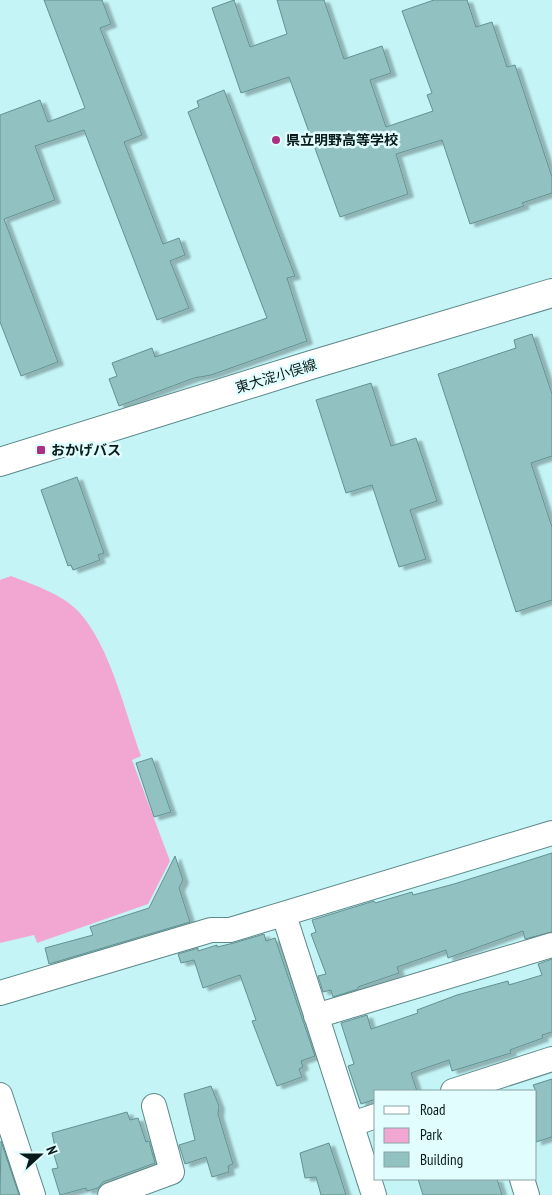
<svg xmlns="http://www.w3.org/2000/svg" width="552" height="1195" font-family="'PT Sans Narrow','Noto Sans JP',sans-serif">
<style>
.green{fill:#f2a7d2}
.building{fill:#92c1c2;stroke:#639192;filter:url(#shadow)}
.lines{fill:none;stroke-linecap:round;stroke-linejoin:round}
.minor-casing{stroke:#5b8889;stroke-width:26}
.secondary-casing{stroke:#5b8889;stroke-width:30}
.minor{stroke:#fff;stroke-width:24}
.secondary{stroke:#fff;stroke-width:28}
.poi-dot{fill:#ab3083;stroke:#e1fdfe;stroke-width:2}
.labels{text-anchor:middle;stroke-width:5;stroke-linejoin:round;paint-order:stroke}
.poi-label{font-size:14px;font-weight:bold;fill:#081b1b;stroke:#e1fdfe;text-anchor:start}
.street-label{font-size:14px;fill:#081b1b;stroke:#e1fdfe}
</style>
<defs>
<filter id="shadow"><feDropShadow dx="5.5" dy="3" stdDeviation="1" flood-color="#0004"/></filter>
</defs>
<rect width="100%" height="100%" fill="#c4f4f6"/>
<!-- green -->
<path class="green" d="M11,576C34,585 62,594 79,612C110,646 125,712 141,756L132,760L170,861L148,904L37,943L34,935L0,943V580Z"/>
<!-- building -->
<path class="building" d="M44,0H102L111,24L100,28L142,135L124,142L163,244L179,238L185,255L170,261L189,308L157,320L84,130L35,146L55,200L4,219L58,362L21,376L0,322V115L40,100L48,122L85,108Z
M234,0L250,47L287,34L277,0H324L344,59L382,46L391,73L370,80L386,127L433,111L427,95L432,93L402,11L434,0H467L476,27L492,22L507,67L515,65L552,177V193L522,203L524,206L470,224L442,140L396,154L408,194L340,217L289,77L241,93L212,8Z
M224,90L295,276L287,278L307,341L211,375L194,378L119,406L109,379L117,376L112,363L152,348L155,357L267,318L188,112L199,107L197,101Z
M532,334L552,394V456L531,463L552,527V600L516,612L438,374L516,348L514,340Z
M371,383L391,446L416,438L437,501L410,510L426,559L399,567L372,485L346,493L316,400Z
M77,477L104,553L98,555L100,560L73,570L71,565L68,566L41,490Z
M152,758L171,812L154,817L136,763Z
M552,853V932L525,939L523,931L448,958L446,950L397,967L399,973L358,987V989L333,997L331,990L323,992L318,976L326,974L311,934L316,932L312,920L374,901L375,903L412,892L413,895L454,884Z
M175,856L183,880L179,888L190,922L49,964L45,948L93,935L90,927L149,908Z
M264,934L266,941L275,938L315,1056L301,1061L303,1067L299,1069L302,1077L277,1086L252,1021L256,1020L240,975L203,988L194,960L181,963L178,954L198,948V951L217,945V947L234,943Z
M552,959V1032L542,1035L543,1038L510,1050L511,1053L452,1071L449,1060L411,1073L417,1091H376V1099L361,1104L348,1066L354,1064L341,1023L367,1015L371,1029L418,1013L417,1010L457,995L508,981L509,985L542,975L538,964Z
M552,1079V1137L536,1142V1091L533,1085Z
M211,1086L219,1106L218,1114L233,1164L228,1166L229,1172L212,1177L206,1157L185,1164L179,1145L195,1140L184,1094Z
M127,1112L130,1120L138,1118L146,1142L149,1141L155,1163L103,1182L98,1188L87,1191L86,1188L60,1195L52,1169L58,1168L52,1148L55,1147L52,1133Z
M1,1141L19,1195H0Z
M329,1143L340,1176L346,1195H321L316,1177L305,1178L300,1153Z
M418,1179H497L502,1195H423Z"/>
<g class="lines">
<defs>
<path id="minor" d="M284,915L374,1195
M0,993L211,930H230L552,833
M316,1016L552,945
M453,1091L552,1059
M0,1095L33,1195
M352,1124L376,1116
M522,1179L527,1195
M110,1195L172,1172L154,1106"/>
<path id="secondary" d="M0,462L311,365L552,293"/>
</defs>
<!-- minor casing -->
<use href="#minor" class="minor-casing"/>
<!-- secondary casing -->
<use href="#secondary" class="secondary-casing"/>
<!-- minor -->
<use href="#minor" class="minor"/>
<!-- secondary -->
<use href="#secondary" class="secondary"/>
</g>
<!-- markers -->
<g class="poi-dot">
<circle cx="276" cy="140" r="5"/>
<rect x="36" y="445" width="10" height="10" rx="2.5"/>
</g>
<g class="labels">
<!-- poi labels -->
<g class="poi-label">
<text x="286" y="145">県立明野高等学校</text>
<text x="51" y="455">おかげバス</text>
</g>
<!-- street labels -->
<g class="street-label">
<text transform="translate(276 376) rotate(-17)" y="5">東大淀小俣線</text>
</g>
</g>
<!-- legend -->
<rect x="374" y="1090" width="162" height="90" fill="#e1fdfe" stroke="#8aa3a3"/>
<rect x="384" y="1106" width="25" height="8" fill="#ffffff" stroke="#8aa3a3"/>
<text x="420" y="1115" font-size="15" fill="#081b1b">Road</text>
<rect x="384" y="1128" width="25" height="15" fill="#f2a7d2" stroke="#8aa3a3"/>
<text x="420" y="1140" font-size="15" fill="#081b1b">Park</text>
<rect x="384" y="1152" width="25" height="15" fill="#92c1c2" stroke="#8aa3a3"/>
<text x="420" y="1165" font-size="15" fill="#081b1b">Building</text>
<!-- north arrow -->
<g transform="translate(40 1155) rotate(69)" stroke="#e1fdfe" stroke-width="4" paint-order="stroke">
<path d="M0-4L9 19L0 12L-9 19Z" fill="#081b1b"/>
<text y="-8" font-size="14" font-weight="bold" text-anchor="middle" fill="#081b1b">N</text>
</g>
</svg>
